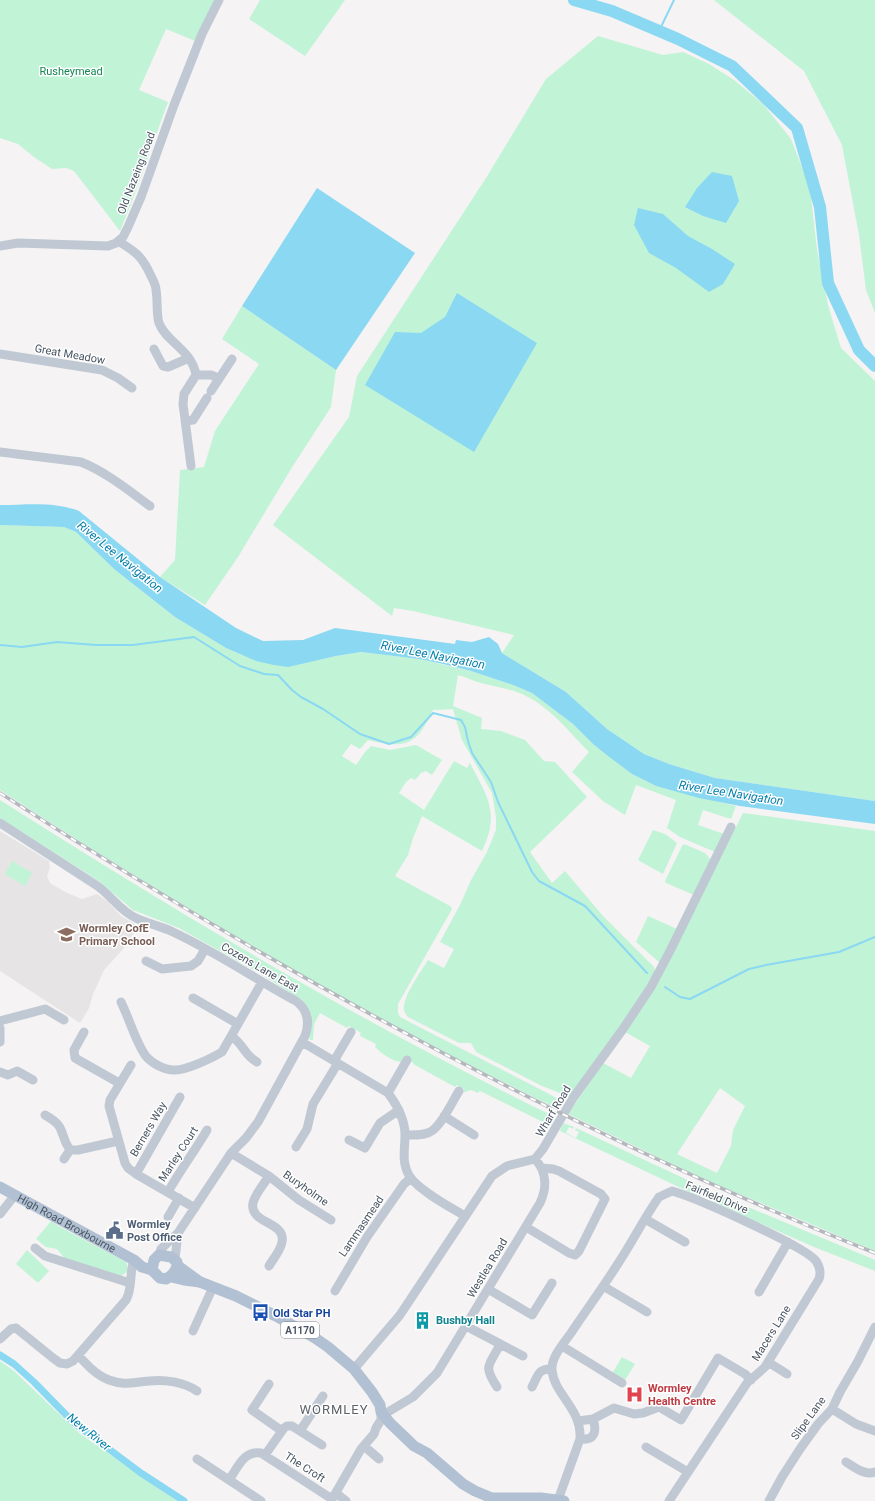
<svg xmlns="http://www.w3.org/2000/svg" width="875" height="1501" font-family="Roboto,sans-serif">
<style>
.education{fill:#e6e4e5}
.green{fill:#c1f3d7;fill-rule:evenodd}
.water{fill:#8bd8f2}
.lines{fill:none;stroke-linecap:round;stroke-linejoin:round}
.stream{stroke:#8bd8f2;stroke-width:2}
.canal{stroke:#8bd8f2;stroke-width:7}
.river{stroke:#8bd8f2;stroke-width:12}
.minor{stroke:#c0c9d3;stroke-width:9}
.major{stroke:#b1c0d2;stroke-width:11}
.rail-casing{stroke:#b4b7bd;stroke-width:3.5}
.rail{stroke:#fff;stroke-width:2;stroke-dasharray:6;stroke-linecap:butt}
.labels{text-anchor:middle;stroke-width:3;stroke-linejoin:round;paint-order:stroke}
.shield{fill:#fff;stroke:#808891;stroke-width:1}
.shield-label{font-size:10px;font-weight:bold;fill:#495562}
.park-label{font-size:11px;fill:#128551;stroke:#fff}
.street-label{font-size:11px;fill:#495562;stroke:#fff}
.education-label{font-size:11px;font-weight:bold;fill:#785e54;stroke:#fff;text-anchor:start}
.service-label{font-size:11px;font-weight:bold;fill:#4e5e75;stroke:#fff;text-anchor:start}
.transit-label{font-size:11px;font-weight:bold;fill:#164399;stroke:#fff;text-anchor:start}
.culture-label{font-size:11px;font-weight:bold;fill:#0d838f;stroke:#fff;text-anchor:start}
.health-label{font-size:11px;font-weight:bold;fill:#be3a42;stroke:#fff;text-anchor:start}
.water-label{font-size:12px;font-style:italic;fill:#047faa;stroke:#fff}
.quarter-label{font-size:13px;letter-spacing:1px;fill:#5e6268;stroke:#fff}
</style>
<rect width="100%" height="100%" fill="#f5f3f3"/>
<!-- education -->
<path class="education" d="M0,831L49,861L50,868L47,876L50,883L67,893L82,899L97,894L107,901L121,916L138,926L124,948L104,970L93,994L89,1008L80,1023L0,971Z"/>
<!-- green -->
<path class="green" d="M0,0H215L195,41L166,29L139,90L168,102L131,204L120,231L74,171L66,168L52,169L34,157L18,144L0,138Z
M260,0H345L305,56L249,19Z
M714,0H875V313L866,290L859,235L842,145L804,71Z
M598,36L663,55L683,52L709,64L734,80L763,104L791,139L810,188L817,250L828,305L841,348L875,381V801L715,778L669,764L644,754L607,729L566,692L502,653L514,635L413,611L394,608L392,616L273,525L349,417L357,376L486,178L546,79Z
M242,306L336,370L331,407L291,469L238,557L205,605L160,577L175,560L180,470L204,467L215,431L259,364L222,339Z
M0,525L64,527L76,532L114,569L175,617L226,648L256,661L318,660L336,656L361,652L419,659L471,671L513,685L532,693L573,724L593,744L632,774L656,786L671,790L736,806L731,819L703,810L698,825L724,834L715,852L680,837L667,828L676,800L636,785L625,815L603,801L572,772L589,752C570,733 551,708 526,696C512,689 497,687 481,683C473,681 466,677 458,675L453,706L482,718L481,729L501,731L525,740L544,761L555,762L587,797L530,852L552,883L565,871L603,916L654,967L655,972L632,1012L570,1097L542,1086L476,1052L471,1043H459L408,1017C405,1014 403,1010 404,1006C406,992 420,973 428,960L444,968L454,949L440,942L461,903L470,882L487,852L496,830V817L492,793L462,740L453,709L433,710C416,746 406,749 368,740L360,749L351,744L342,756L356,765L365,752L371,746L390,750L416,745L442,760L432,775L426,771L421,773L415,780L411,778L406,782L399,793L424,810L454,761L467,768L470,763C488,798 500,813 482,851L422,816L413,838L408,855L395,876L450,906L452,909L398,1004V1013L400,1017L553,1096C558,1099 562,1104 560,1110C522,1091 484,1073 447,1054C294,973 145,885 0,790Z
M0,800C179,914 362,1023 553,1116L555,1118L552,1124L549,1125L480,1091L478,1093L471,1090L462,1093L464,1089L457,1085L455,1087L415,1065L411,1061V1060L405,1056L401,1062C392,1061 382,1054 375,1047L376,1044L360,1036L361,1033L349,1026L347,1028L320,1013L314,1024L313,1040H310L302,1000L259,973L179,928L133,910L99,881L0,818Z
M743,813L875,831V1251L699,1177L568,1114L603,1063L631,1078L650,1046L625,1032L664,970ZM720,1088L745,1106L733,1130L731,1146L717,1173L677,1154Z
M653,830L665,834L677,843L663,874L638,860Z
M684,844L705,853L711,860L694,895L666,883L665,881L682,846Z
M12,861L32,873L25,886L5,874Z
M648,916L677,929L660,963L636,942Z
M563,1123L574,1127L573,1129L569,1127L566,1133L576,1138L579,1132L575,1130L576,1128L724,1197L875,1260V1271L814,1247L712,1202L713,1200L704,1196L706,1192L703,1191L700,1197L560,1131Z
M51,1221L58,1226L126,1262L128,1268V1271L121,1276L65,1259L57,1249L46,1247L36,1239Z
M27,1250L49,1271L39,1282H37L16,1264Z
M622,1357L635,1364L625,1380L613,1372Z
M0,1361L14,1371L79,1433L177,1501H0Z"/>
<!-- water -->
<path class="water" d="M712,172L732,176L739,201L726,223L703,216L685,207L697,188Z
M317,188L415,253L336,370L242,306Z
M638,208L663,214L688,236L712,249L735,264L723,284L709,292L676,268L649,253L634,225Z
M457,293L537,343L474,452L365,385L395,332L421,333L445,317Z
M0,505C26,505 54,501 79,511L160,577L236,628L263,641L303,640L335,628L455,644L456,640L472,642L489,637L498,644L502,653L566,692L607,729L644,754L669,764L715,778L875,801V824L740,806L699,798L656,786L632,774L608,756L593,744L573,724L532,693L513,685L471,671L443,664L419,659L361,652L336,656L288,667L274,665L256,661L226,648L175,617L114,569L76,532L64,527L0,525Z"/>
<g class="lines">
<!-- stream -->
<path class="stream" d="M659,31L674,0
M0,645L22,647L57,642L96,645H133L194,637L240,666L264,674L278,675L292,690L301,697L323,709L360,734L389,744L411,737L433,713L461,720L465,727L468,741L472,753L491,782L498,802L532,872L539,881L585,906L647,973
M665,987L680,997L690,999L749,969L766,965L839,952L875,937"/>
<!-- canal -->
<path class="canal" d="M0,1355L14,1364L34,1382L74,1423L141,1473L184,1501"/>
<!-- river -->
<path class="river" d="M574,0L612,11L678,39L732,66L797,128L820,207L828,283L859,350L875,366"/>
<!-- minor -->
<path class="minor" d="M118,241C136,252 142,256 151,276C153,280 156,285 156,290C158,300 156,313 159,323C166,342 192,350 196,375L184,394L183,404L191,466
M0,246L18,243L108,246L116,243L123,237L128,227L141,197L174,105L202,34L219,0
M154,349L163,366L168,367L189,358
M0,354L102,370L118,378L132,388
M196,375H211L218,378
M211,391L232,359
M185,421L193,420L207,398
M0,452L81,462C106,472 128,490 150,506
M0,823L96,885C110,894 120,911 136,918C148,924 161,926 173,932C216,952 255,979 296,1001C308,1010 310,1022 305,1036L258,1122L246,1138L231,1153L178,1233L161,1249L159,1255
M146,961L162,969L191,966L198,961L205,949
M193,998L238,1024
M121,1002C129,1018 135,1040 145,1055C151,1063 164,1070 174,1070C185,1071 212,1058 222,1052L262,982
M0,1021L45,1009L64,1020
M0,1028V1042
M84,1032L74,1050L75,1058L119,1083
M231,1036C244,1044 243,1054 257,1062
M302,1042L388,1093C397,1105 405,1119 405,1135C405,1150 401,1163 410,1177C420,1191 450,1207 465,1216
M334,1061L351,1032
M131,1065L110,1100L109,1106L125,1163L128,1168L136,1174L195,1208
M0,1072L8,1075L17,1071L33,1080
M388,1093L407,1060
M45,1115C68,1128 58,1133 70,1150H78L118,1141
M444,1116L474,1135
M405,1135C413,1135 423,1136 430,1132C441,1127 452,1102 459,1091
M349,1140L365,1148L380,1123L399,1110
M296,1147L307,1129L313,1104L338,1063
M231,1153L269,1176L299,1200L331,1220
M64,1159L70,1150
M136,1174L180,1097
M269,1176C264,1184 255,1194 253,1203C249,1224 286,1221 282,1242C281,1250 273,1259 269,1266
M168,1192C180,1170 195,1151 207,1130
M0,1214L15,1195
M168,1217L179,1198
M645,1219L685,1242
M526,1227L569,1253L575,1255L579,1251L605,1199L601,1194L559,1171L553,1169L543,1168
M35,1248L45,1256L130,1283
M175,1259L178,1233
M603,1286L647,1312
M488,1289L532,1315L552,1283
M335,1291L367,1237L404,1184L411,1178
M759,1292L788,1242
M466,1326L523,1356
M193,1331L213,1287
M0,1339L11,1329L16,1328L53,1358L60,1363L67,1364L73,1361L126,1300C133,1288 129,1273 134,1260
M562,1346L622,1383
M78,1355C87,1365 96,1375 109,1380C125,1386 133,1382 149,1381C164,1379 184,1382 197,1391
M768,1362L787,1374
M354,1369L400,1315L492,1176L507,1166L535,1159L543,1149L573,1098L623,1029L651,987L671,949L731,827
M269,1384L252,1410L282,1431
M497,1387C482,1364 490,1366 500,1344
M532,1387C538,1376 538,1368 552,1369
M832,1409L856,1424L875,1431
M388,1412L413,1397L437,1373L540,1203C547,1188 547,1172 535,1159
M593,1419L614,1408L634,1414L643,1413L659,1407L681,1420L718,1358L745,1374L751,1380
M578,1421L593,1419C597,1431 595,1441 580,1439
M300,1431L323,1396
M364,1446L379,1459
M646,1447L688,1472
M265,1455L284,1428L287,1426H292L322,1445
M197,1459L261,1501
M846,1462C854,1467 865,1476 875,1472
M229,1480C238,1467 244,1450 261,1453L332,1499
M336,1493L346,1501
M558,1500L580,1439C582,1408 554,1395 552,1370C551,1357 564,1343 571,1333C587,1309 604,1286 619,1262C633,1241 644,1218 659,1197L672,1191C694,1197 805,1246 816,1261C820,1267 821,1273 819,1279L765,1367L747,1383L669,1501
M331,1501L361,1449L374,1434L376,1428L381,1420V1412
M769,1501L782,1477L800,1449L818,1424L832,1409L840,1392L858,1361L875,1327"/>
<!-- major -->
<g class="major">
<path id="s1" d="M0,1187L134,1260L142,1267L152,1270"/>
<path d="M159,1255L171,1257L177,1262C178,1269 172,1276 166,1279L160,1278L152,1270L154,1260Z"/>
<path d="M178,1266L200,1282"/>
<path d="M171,1277L184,1280L200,1282L236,1296L276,1316L315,1338L328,1347L354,1369L372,1392L380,1405L381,1412L390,1423L414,1446L427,1453L463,1484L475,1491L492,1498H541L564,1501"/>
</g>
<defs>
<path id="rail" d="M0,793C277,972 568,1131 875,1253"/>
</defs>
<!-- rail casing -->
<use href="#rail" class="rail-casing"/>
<!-- rail -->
<use href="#rail" class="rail"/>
</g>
<!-- icons -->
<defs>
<symbol id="school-bare" viewBox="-9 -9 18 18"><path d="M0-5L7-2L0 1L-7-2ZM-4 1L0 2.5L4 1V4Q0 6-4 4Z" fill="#8d6e63" stroke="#fff" stroke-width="2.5" paint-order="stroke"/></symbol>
<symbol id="civic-bare" viewBox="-9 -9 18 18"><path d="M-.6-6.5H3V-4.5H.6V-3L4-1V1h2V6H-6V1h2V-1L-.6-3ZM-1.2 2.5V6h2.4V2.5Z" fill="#5c6f8a" stroke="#fff" stroke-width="2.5" paint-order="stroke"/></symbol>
<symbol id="bus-bare" viewBox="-9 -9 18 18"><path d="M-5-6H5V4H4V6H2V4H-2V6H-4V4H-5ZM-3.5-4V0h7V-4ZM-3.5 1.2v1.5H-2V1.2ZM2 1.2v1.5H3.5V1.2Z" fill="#1a4fb4" stroke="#fff" stroke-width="2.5" paint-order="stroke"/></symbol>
<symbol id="building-bare" viewBox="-9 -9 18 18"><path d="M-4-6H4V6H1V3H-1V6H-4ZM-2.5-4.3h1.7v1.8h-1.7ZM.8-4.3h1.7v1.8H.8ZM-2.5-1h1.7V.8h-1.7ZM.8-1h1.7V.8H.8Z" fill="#0f9aa8" stroke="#fff" stroke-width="2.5" paint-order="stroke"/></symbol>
<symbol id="hospital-bare" viewBox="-9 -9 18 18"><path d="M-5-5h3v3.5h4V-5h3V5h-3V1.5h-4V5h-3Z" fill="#e0444e" stroke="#fff" stroke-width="2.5" paint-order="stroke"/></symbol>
</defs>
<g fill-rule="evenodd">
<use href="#school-bare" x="54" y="922" width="25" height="25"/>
<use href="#civic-bare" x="102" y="1218" width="25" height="25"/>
<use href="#bus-bare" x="248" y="1300" width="25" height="25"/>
<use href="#building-bare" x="410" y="1308" width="25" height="25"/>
<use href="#hospital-bare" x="622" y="1382" width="25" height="25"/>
</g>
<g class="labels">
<!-- shield labels -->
<rect class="shield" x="281" y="1322" width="38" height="16" rx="3"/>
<g class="shield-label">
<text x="300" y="1334">A1170</text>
</g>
<!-- park labels -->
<g class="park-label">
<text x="71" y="75">Rusheymead</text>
</g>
<!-- street labels -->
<g class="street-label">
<text transform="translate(136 173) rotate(-69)" y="4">Old Nazeing Road</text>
<text transform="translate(70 354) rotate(10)" y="4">Great Meadow</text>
<text transform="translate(260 967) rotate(30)" y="4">Cozens Lane East</text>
<text transform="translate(553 1111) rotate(-59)" y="4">Wharf Road</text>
<text transform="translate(148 1129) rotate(-60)" y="4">Berners Way</text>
<text transform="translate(178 1154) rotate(-57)" y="4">Marley Court</text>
<text transform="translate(306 1188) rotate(35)" y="4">Buryholme</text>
<text transform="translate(717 1197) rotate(23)" y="4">Fairfield Drive</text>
<text dy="4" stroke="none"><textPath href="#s1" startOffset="76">High Road Broxbourne</textPath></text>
<text transform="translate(361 1226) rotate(-56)" y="4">Lammasmead</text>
<text transform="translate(487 1268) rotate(-59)" y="4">Westlea Road</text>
<text transform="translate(771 1333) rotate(-58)" y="4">Macers Lane</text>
<text transform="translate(808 1418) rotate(-54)" y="4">Slipe Lane</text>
<text transform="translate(305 1467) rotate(33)" y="4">The Croft</text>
</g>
<!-- education labels -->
<g class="education-label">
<text x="79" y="932">Wormley CofE<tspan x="79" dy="13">Primary School</tspan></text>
</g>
<!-- service labels -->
<g class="service-label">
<text x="127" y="1228">Wormley<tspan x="127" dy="13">Post Office</tspan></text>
</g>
<!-- transit labels -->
<g class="transit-label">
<text x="273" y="1317">Old Star PH</text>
</g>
<!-- culture labels -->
<g class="culture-label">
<text x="436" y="1324">Bushby Hall</text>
</g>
<!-- health labels -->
<g class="health-label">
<text x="648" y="1392">Wormley<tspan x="648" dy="13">Health Centre</tspan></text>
</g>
<!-- water labels -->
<g class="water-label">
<text transform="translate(120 557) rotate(39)" y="4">River Lee Navigation</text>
<text transform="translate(433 655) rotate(11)" y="4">River Lee Navigation</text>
<text transform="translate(731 793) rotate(9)" y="4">River Lee Navigation</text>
<text transform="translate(89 1432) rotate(39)" y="4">New River</text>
</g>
<!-- quarter labels -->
<g class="quarter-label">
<text x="334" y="1414">WORMLEY</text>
</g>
</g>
</svg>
